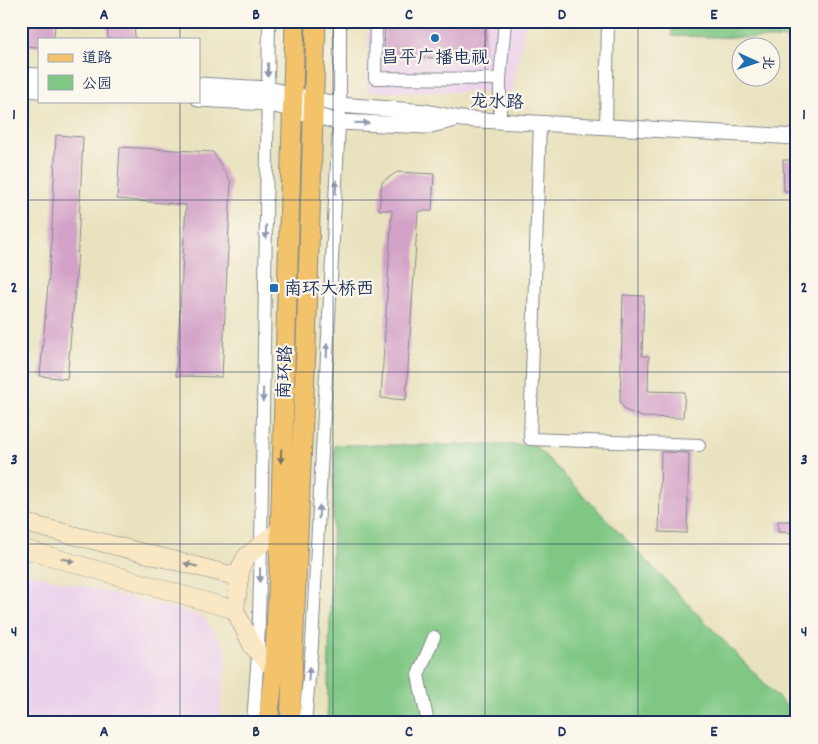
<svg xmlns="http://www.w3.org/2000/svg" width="818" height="744" font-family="Dekko,'LXGW WenKai TC',sans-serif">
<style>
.built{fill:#ebd1eb}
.green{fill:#7fc783;stroke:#4d7b70}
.building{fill:#d3a2c8}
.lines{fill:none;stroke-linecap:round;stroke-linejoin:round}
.minor-casing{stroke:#82888e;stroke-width:14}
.tertiary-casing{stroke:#82888e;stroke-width:17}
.secondary-casing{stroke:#82888e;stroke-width:19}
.primary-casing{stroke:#82888e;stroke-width:21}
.minor{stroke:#fff;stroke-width:12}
.tertiary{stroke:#fff;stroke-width:15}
.secondary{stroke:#fae7c3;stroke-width:18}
.primary{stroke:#f2c36a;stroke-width:19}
.oneway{fill:#8d97ae}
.oneway2{fill:#7c7263}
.oneway3{fill:#8a8b90}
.grid{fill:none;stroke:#1b2f5e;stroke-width:1;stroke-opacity:0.55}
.poi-dot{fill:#1f6fb2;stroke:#fbf7ec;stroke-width:2}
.labels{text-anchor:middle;stroke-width:4.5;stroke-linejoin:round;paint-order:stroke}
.poi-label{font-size:18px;fill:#1b2f5e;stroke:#fbf7ec}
.street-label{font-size:18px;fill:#1b2f5e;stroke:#fbf7ec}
.neatline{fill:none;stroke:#1b2f5e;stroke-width:2}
.grid-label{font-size:16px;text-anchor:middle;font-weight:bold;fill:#1b2f5e}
</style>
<rect width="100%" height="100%" fill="#fbf7ec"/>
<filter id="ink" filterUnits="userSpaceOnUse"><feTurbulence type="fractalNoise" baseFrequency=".02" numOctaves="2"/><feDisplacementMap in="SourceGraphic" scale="10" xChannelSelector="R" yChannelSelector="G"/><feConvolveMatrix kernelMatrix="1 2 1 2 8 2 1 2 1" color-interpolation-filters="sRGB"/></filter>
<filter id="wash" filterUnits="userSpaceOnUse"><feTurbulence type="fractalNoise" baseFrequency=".0096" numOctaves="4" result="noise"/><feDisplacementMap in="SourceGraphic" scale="20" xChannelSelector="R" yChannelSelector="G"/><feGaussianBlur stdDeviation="1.12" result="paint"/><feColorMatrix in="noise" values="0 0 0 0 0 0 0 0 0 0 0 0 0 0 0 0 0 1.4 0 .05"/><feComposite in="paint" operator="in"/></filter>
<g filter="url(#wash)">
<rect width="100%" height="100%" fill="#e9e2be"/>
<!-- built -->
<path class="built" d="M368,21H526L512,92H367Z
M21,571L203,616L227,651L219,723H21Z"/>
<!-- green -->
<path class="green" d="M672,21H797V39L672,36Z
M335,445H535L797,717V723H327Z"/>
<g id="blocks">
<!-- building -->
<path class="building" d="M23,21H55L54,39H39V47L22,46Z
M107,21H134L135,39H108Z
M385,21H487L484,61L384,55Z
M56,135L83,137L77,266L67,379L40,376L51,250Z
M120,147L213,152L231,182L222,377L176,376L186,205L117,199Z
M783,160H797V191H784Z
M397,172L434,174L432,211H418L406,400L381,398L392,210H379L382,182Z
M623,295L644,296L642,356H649L648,391L685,392L683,418L642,417L625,410L620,402Z
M661,452L689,453L687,533L659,532Z
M778,521H797V533L778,532Z"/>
</g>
</g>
<g filter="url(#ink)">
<use href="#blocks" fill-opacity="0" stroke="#82888e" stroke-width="1"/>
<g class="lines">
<defs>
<path id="minor" d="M376,21L375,78L500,79
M500,119V79L505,21
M540,122L530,439L699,445
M606,126L608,21
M253,723L258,653L261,545L269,21
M305,723L312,644L340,105V21
M428,723L418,675L434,637"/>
<path id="tertiary" d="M21,75L39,76
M199,85L268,89L340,105L426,112L461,119L797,137
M21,89L39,90
M199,99L268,103L339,122L427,126L452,120"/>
<path id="secondary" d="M21,522L239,577
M21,548L235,610
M274,669L253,647L235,610L241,566L246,557L279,530"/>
<path id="primary" d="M268,723L274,669L279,574L295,21
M290,723L306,348L316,21"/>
</defs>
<!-- minor casing -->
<use href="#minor" class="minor-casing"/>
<!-- tertiary casing -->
<use href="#tertiary" class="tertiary-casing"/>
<!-- secondary casing -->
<use href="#secondary" class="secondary-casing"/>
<!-- primary casing -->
<use href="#primary" class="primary-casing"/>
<!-- minor -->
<use href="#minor" class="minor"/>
<!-- tertiary -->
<use href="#tertiary" class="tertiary"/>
<!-- secondary -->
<use href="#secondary" class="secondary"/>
<!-- primary -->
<use href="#primary" class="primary"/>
</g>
<!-- one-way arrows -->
<defs><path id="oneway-solid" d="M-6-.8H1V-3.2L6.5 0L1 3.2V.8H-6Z" transform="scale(1.25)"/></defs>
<g class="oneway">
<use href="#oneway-solid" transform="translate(268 70) rotate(91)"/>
<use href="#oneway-solid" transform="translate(362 123) rotate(2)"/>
<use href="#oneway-solid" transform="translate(336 187) rotate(-87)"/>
<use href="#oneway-solid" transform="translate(266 232) rotate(91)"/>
<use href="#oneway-solid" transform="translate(327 350) rotate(-87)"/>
<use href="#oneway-solid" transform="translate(263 395) rotate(91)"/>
<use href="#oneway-solid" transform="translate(319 512) rotate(-87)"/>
<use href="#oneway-solid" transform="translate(260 575) rotate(91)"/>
<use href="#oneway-solid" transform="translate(309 674) rotate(-85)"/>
</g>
<use class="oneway2" href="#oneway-solid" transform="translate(281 456) rotate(92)"/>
<g class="oneway3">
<use href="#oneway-solid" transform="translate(68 560) rotate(15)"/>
<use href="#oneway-solid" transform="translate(191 565) rotate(-166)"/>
</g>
</g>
<!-- grid -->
<path class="grid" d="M180,21V39M333,21V723M485,21V723M638,21V723M180,101V723M21,200H797M21,372H797M21,544H797"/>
<!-- markers -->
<g class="poi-dot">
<circle cx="435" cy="38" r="5"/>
<rect x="269" y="283" width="10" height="10" rx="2.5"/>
</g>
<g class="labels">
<!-- poi labels -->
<g class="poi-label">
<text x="435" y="63">昌平广播电视</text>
<text x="284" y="294" text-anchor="start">南环大桥西</text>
</g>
<!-- street labels -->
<g class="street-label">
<text transform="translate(497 101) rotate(2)" y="6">龙水路</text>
<text transform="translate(284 372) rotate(-88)" y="6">南环路</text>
</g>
</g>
<!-- margin -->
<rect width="818" height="744" fill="none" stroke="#fbf7ec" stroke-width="55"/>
<!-- legend -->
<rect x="38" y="38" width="162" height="65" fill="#fbf7ec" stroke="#a1a7b3"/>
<rect x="48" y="54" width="25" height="8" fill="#f2c36a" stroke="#a1a7b3"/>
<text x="82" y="62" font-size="15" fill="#1b2f5e">道路</text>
<rect x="48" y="75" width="25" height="15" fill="#7fc783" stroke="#a1a7b3"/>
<text x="82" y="88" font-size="15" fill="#1b2f5e">公园</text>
<!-- north arrow -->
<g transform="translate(756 62) rotate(93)"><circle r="24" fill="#fbf7ec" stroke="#a1a7b3"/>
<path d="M0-4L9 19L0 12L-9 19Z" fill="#1f6fb2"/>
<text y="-8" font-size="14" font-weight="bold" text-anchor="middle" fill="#1b2f5e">北</text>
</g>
<rect x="28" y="28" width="762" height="688" class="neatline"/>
<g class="grid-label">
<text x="104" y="19">A</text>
<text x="256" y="19">B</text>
<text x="409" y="19">C</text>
<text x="562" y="19">D</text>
<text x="714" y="19">E</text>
<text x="14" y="119">1</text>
<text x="804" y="119">1</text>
<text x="14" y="292">2</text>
<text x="804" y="292">2</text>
<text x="14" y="464">3</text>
<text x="804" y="464">3</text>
<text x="14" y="636">4</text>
<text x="804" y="636">4</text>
<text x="104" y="736">A</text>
<text x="256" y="736">B</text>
<text x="409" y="736">C</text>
<text x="562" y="736">D</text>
<text x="714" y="736">E</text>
</g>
</svg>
